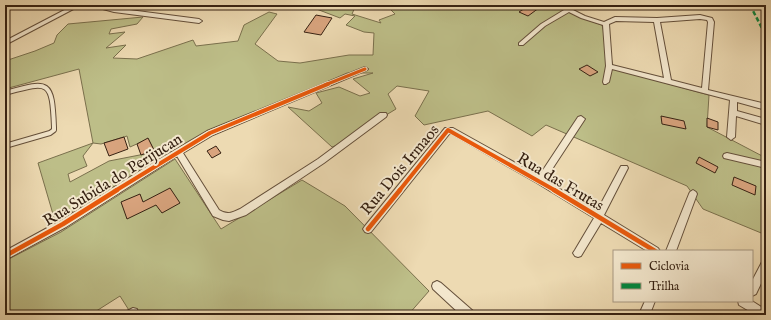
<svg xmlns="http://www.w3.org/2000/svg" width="771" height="320" font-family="'IM FELL English',serif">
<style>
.green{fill:#bdbe88;stroke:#7a704d;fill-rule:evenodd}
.building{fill:#d9a47e;stroke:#362112}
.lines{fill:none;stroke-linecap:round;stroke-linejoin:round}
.service-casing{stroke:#644f3a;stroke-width:6}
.minor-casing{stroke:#644f3a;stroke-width:2}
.service{stroke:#f3e7cd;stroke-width:4}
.minor{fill:#f3e7cd;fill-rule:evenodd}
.quiet{stroke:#00873e;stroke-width:2.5;stroke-dasharray:4.5 2.5;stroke-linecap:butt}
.cycleway-far2-casing{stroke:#f3e7cd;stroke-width:5}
.cycleway-far1-casing{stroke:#f3e7cd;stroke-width:6}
.cycleway-casing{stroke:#f3e7cd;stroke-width:7}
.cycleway-far2{stroke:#e8590c;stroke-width:3}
.cycleway-far1{stroke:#e8590c;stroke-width:4}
.cycleway{stroke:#e8590c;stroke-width:4.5}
.labels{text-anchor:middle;stroke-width:4;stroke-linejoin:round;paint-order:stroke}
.street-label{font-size:16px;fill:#362112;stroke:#f3e7cd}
</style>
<rect width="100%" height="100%" fill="#eddab2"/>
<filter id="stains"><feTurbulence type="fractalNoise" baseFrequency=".005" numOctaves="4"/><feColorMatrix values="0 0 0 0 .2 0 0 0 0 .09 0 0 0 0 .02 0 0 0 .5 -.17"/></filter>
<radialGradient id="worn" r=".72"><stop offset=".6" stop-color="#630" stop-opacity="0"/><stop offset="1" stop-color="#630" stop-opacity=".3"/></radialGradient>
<!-- green -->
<path class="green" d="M306,5H356L352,14L381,23L379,20L395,14L386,5H553L579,17L602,25L614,69L709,95L707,127L766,158V235L703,209L687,186L546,125L532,136L488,111L424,125L415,116L429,91L397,86L388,94L396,109L373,123L352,140L332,147L288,107L309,111L322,103L316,93L339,87L360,96L370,93L353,79L373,73H347L210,133L55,221L38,163L93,143L79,69L5,89V61L35,51L54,43L57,35L68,24L143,17L137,24L111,29L109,34L125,32L106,48L126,45L113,58L137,59L193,40L196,46L238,41L244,25L269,12L277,14L255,44L278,61L300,63L349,55H373L374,33L364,32L346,25L355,16L345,14L340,18ZM127,136L130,147L148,139L155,152L109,161L70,182L68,174L87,166L83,156L93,143L101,144Z
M175,159L221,229L302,180L345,206L429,291L408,315H132L120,296L90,315H5V261L61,232Z"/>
<!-- building -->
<path class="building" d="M530,5H543L528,16L519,12Z
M316,15L332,18L321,35L304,32Z
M587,65L598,72L590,76L579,69Z
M661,116L684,121L686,129L662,124Z
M707,118L718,122V130L707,127Z
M124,137L128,149L109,156L104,143Z
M148,138L154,150L141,155L137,144Z
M216,146L221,153L212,158L207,151Z
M699,157L718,167L715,173L696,163Z
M734,177L756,186L755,195L732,185Z
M170,188L180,203L162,213L156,205L127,219L121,202L140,194L143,202Z"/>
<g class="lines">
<defs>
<path id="service" d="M5,93C49,81 52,79 54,127V130L50,133L5,146"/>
<path id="minor" d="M74,5H81L5,45V41Z
M88,5H99L114,8L199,19L202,21L199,23L114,12Z
M555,5H562L569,8L578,5H587L573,10L585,16L604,22L615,17L657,18L700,15L712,18L714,22L708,90L766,104V110L737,102V111L766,119V125L736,116L735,137L731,140L727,137L730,100L612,69L609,82L606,84H604L603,82L606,66L603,25L581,18L569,12L545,26L523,45H519V43L541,24L564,10ZM700,19L707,20L708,22L702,88L671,80L660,22ZM616,21L654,22L664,78L612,65L609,24Z
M765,32H766V57L763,55L762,34Z
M365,67L368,69L367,70L213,135L183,153L219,210C227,215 232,213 240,209L318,159L380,113H386L387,115L386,117L324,163L246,215L229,221L223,220L213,216L177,156L66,227L5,260V251L60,221L146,167L207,131Z
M581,116L585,119L545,180L597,211L621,166H627L628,168L604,215L658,248L660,251H647L601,223L581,256L578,257L575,256L573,253L575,250L594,218L537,183L450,133L371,232L368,233L365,232L363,229L365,226L445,128H453L539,176L578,117Z
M727,153L766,162V168L724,158L723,156L724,154Z
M693,190L696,192L697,194L676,251H666L689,194L690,192Z
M766,259V273L756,294L752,296V281L763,260Z
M437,281L441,283L473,311L474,315H461L433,289L432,286L433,283Z
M645,301H655L650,314L646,315L642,314L641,310Z
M738,301H752L766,310V315H756L739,305Z
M133,308L137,309L138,313L137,315H126L127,311Z"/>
</defs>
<!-- service casing -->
<use href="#service" class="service-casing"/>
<!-- minor casing -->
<use href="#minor" class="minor-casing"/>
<!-- service -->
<use href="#service" class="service"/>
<!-- minor -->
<use href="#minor" class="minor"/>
<!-- quiet -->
<path class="quiet" d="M750,5L765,34"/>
<defs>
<path id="cycleway-far2" d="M325,85L365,69"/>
<path id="cycleway-far1" d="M115,191L210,133L328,84
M399,191L448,130L556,191"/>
<path id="cycleway" d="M554,190L655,251
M368,229L400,190
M5,256L63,224L117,190"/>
</defs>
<!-- cycleway-far2 casing -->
<use href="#cycleway-far2" class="cycleway-far2-casing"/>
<!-- cycleway-far1 casing -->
<use href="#cycleway-far1" class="cycleway-far1-casing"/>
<!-- cycleway casing -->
<use href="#cycleway" class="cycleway-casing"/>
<!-- cycleway-far2 -->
<use href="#cycleway-far2" class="cycleway-far2"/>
<!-- cycleway-far1 -->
<use href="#cycleway-far1" class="cycleway-far1"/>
<!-- cycleway -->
<use href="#cycleway" class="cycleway"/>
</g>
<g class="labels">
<!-- street labels -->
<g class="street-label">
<text transform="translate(399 169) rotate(-50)" y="6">Rua Dois Irmaos</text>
<text transform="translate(112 179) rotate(-32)" y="6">Rua Subida do Perijucan</text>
<text transform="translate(561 181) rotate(31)" y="6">Rua das Frutas</text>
</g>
</g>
<!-- margin -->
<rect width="771" height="320" fill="none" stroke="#eddab2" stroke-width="20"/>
<rect x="6" y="6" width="759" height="308" fill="none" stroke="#362112" stroke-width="2"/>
<rect x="10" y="10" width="751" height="300" fill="none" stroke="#362112"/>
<!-- legend -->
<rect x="613" y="250" width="140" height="52" fill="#f3e7cd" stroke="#a79882"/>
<rect x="621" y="263" width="20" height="6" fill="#e8590c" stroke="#a79882"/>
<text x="649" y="270" font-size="12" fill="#362112">Ciclovia</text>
<rect x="621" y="283" width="20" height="6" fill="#00873e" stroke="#a79882"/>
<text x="649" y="290" font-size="12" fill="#362112">Trilha</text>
<rect width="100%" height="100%" filter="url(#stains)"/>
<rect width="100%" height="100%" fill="url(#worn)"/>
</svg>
